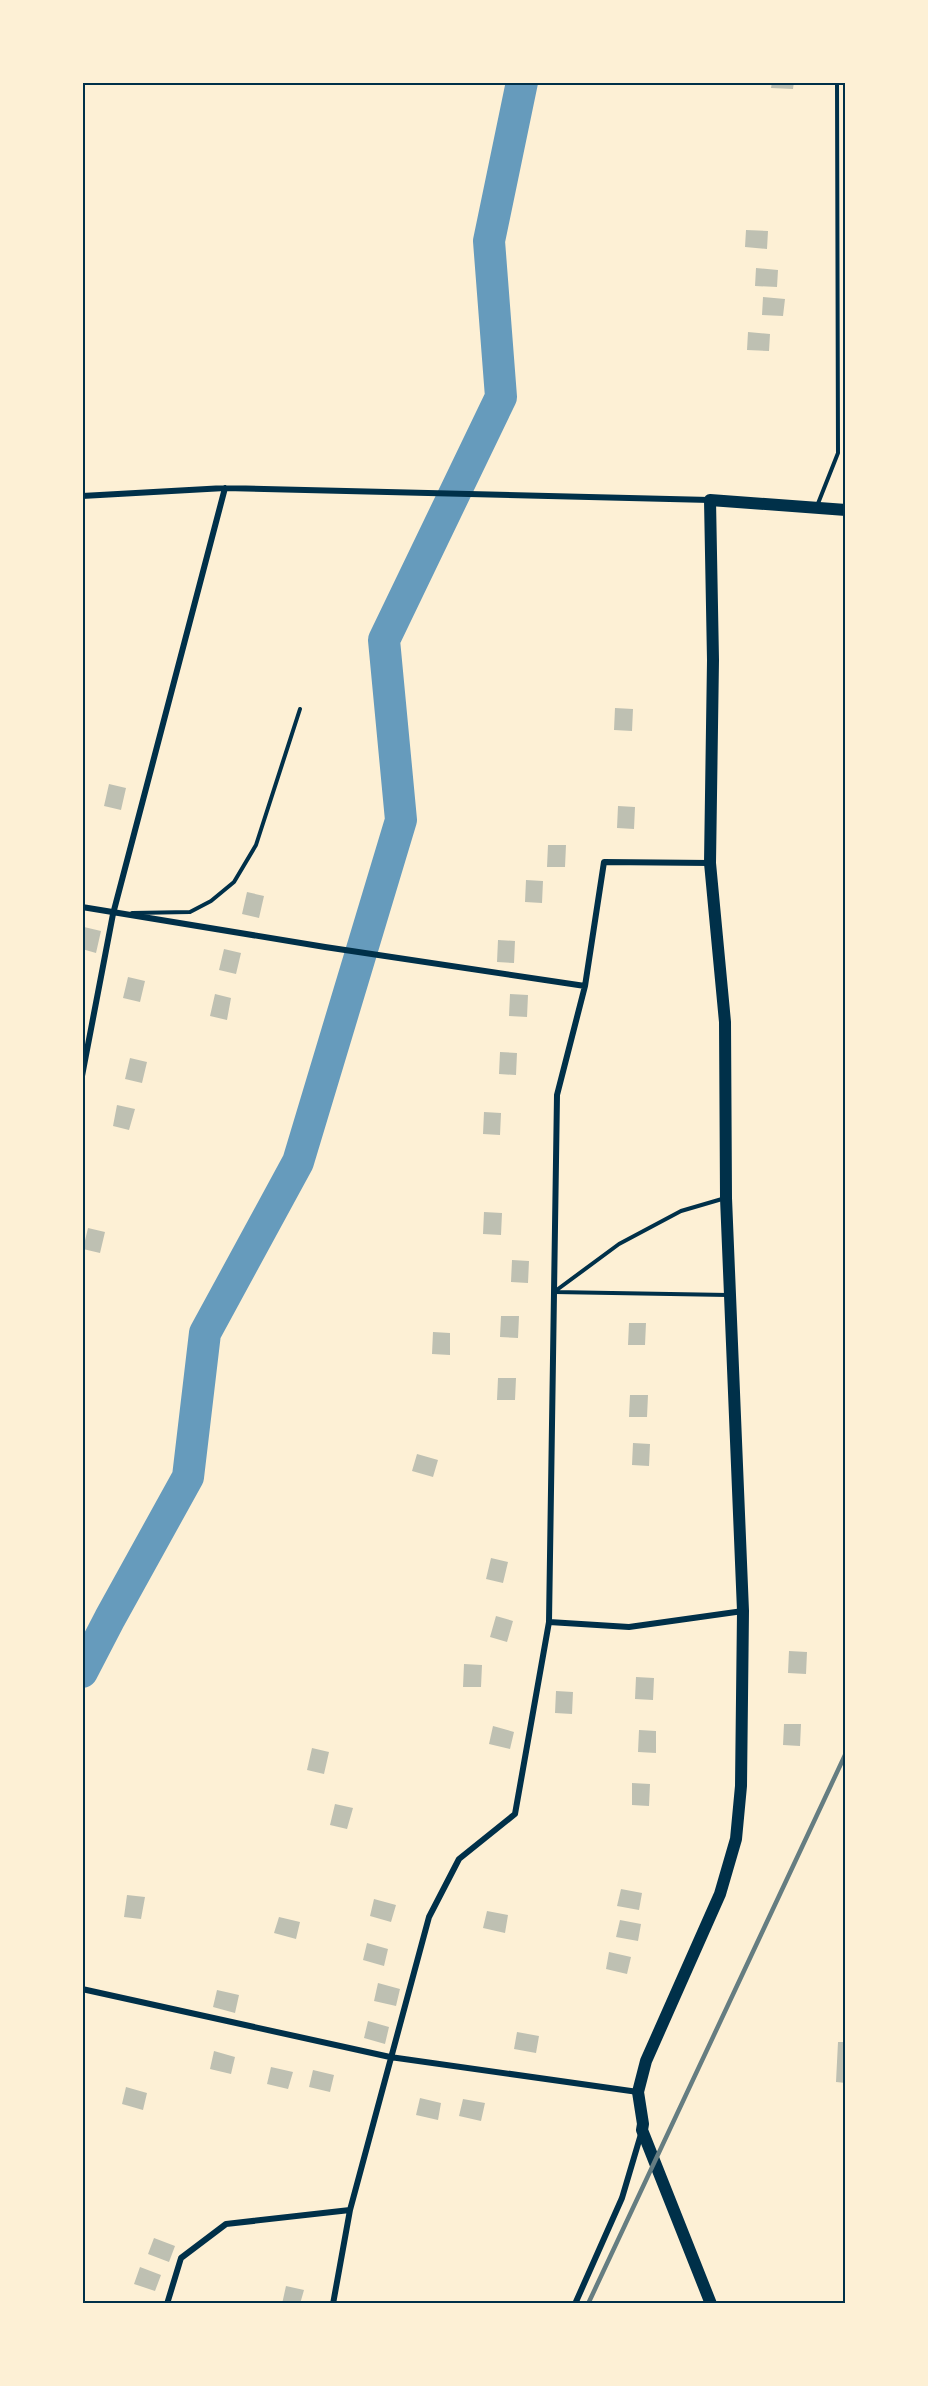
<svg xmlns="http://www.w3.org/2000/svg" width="928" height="2386" font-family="'DejaVu Sans',sans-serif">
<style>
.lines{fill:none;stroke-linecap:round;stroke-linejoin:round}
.river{stroke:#669bbc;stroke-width:32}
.building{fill:#bec0b2}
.service{stroke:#003049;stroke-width:4}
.minor{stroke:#003049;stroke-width:6}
.secondary{stroke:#003049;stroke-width:12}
.rail{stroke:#657d81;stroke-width:4.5}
.neatline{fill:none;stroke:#003049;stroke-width:2}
</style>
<rect width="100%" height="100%" fill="#fdf0d5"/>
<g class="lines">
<!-- river -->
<path class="river" d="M82,1672L110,1618L188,1477L205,1333L298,1162L401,820L384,640L501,397L489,241L522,82"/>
</g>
<!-- building -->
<path class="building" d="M772,82H794L793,89L771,88Z
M746,230L768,231L767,249L745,247Z
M756,268L778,270L777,287L755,286Z
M763,297L785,299L783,316L762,315Z
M748,332L770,334L769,351L747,350Z
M615,708L633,709L632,731L614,730Z
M109,784L126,788L121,810L104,806Z
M618,806L635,807L634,829L617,828Z
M548,845H566L565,867H547Z
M526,880L543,881L542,903L525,902Z
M247,892L264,896L259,918L242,914Z
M84,927L101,931L96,953L82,949Z
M498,940L515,941L514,963L497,962Z
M224,949L241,953L236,974L219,970Z
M128,977L145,981L140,1002L123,998Z
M215,994L231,998L227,1020L210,1016Z
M510,994L528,995L527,1017L509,1016Z
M500,1052L517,1053L516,1075L499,1074Z
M130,1058L147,1062L142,1083L125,1079Z
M117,1105L135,1109L129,1130L113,1126Z
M484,1112L501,1113L500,1135L483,1134Z
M484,1212L502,1213L501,1235L483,1234Z
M88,1228L105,1232L100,1253L83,1249Z
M512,1260L529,1261L528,1283L511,1282Z
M501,1316H519L518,1338L500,1337Z
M629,1323H646L645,1345H628Z
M433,1332L450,1333V1355L432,1354Z
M498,1378H516L515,1400H497Z
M630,1395H648L647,1417H629Z
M633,1443L650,1444L649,1466L632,1465Z
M417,1454L438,1460L433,1477L412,1471Z
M491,1558L508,1562L503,1583L486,1579Z
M496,1616L513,1621L507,1642L490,1637Z
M789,1651L807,1652L806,1674L788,1673Z
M464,1664L482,1665L481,1687H463Z
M636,1677L654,1678L653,1700L635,1699Z
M556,1691L573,1692L572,1714L555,1713Z
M784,1724H801L800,1746L783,1745Z
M493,1726L514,1732L510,1749L489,1744Z
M639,1730L656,1731V1753L638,1752Z
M312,1748L329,1752L324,1774L307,1770Z
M632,1783L650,1784L649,1806L632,1805Z
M335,1804L353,1808L347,1829L330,1825Z
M621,1889L642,1893L639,1910L617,1906Z
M127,1895L145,1897L141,1919L124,1917Z
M374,1899L396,1905L391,1922L370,1916Z
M487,1911L508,1915L505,1933L483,1928Z
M279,1917L300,1922L296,1939L274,1933Z
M620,1920L641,1924L638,1941L616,1937Z
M367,1943L388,1949L384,1966L363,1960Z
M609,1952L631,1957L627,1974L606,1969Z
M378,1983L400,1989L396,2006L374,2001Z
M217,1990L239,1995L235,2013L213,2007Z
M368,2021L389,2027L385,2044L364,2038Z
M517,2032L539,2036L536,2053L514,2049Z
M838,2042H846V2083L836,2082Z
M214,2051L235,2057L231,2074L210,2069Z
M271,2067L293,2072L288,2089L267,2084Z
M313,2070L334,2075L330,2092L309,2087Z
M126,2087L147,2093L143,2110L122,2104Z
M420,2098L441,2103L438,2120L416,2115Z
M463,2099L485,2103L481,2121L459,2116Z
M154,2238L175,2246L169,2262L148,2254Z
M140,2267L161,2275L155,2291L134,2284Z
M286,2286L304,2290L300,2304H282Z"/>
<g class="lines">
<!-- service -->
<path class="service" d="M817,506L838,453L837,82
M132,913L190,912L211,901L234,882L256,845L300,709
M722,1199L681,1211L619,1244L554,1292L728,1295"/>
<!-- minor -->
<path class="minor" d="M82,496L225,488L710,500
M82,907L325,947L585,986
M82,1076L113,914L225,488
M549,1622L629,1627L743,1611
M82,1989L390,2057L638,2092
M167,2304L181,2258L226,2224L350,2210L429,1917L459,1859L515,1814L549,1622L557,1095L585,986L604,862L710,863
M333,2304L350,2210
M575,2304L622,2198L641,2134"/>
<!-- secondary -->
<path class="secondary" d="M711,2304L642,2130L643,2124L638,2092L646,2061L720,1894L736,1839L741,1786L743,1611L726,1198L725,1022L710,863L713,660L710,500L846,510"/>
<!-- rail -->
<path class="rail" d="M588,2304L846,1753"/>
</g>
<!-- border -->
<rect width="928" height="2386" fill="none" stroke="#fdf0d5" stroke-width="168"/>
<rect x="84" y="84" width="760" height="2218" class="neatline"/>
</svg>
